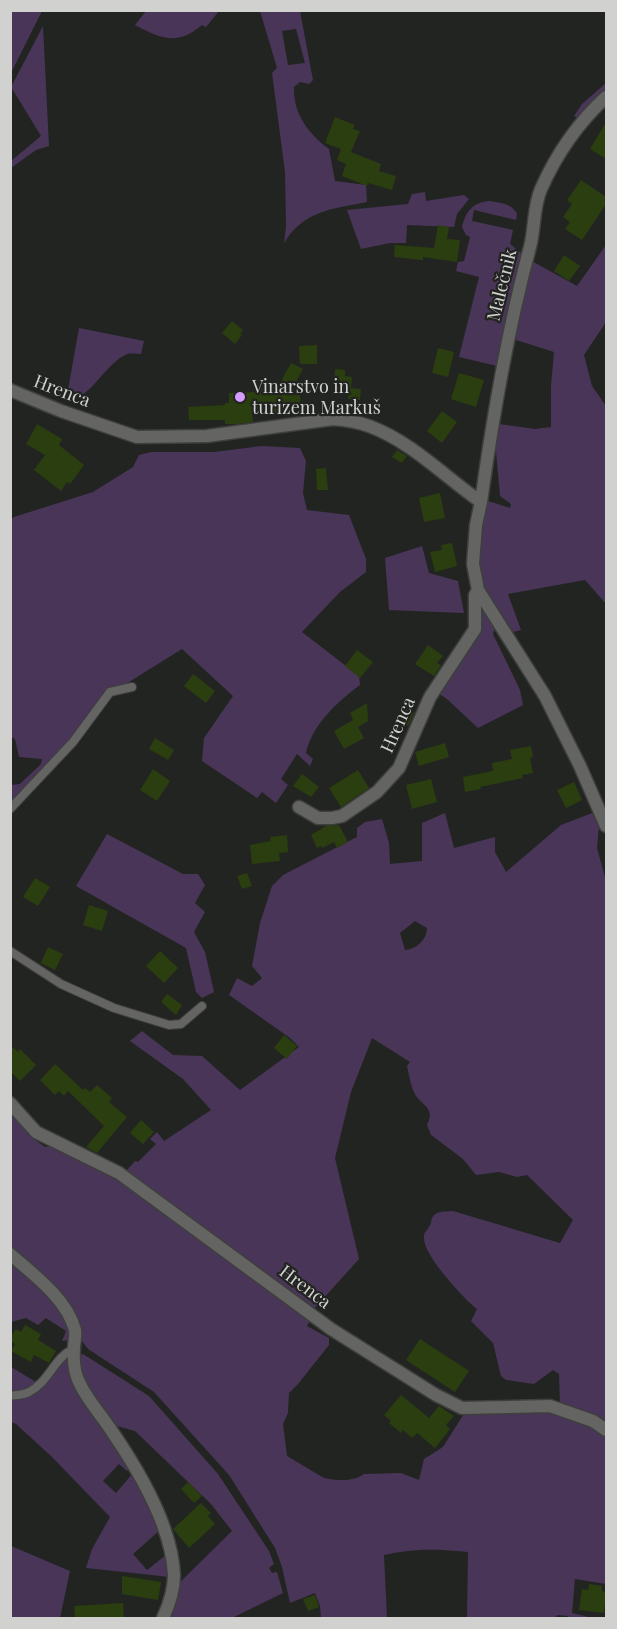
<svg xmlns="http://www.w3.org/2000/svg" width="617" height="1629" font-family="'Playfair Display',serif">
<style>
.green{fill:#493558;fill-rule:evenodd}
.building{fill:#2b3e0f}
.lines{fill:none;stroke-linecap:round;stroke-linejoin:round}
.service-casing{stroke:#3e403d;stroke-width:10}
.minor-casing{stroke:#3e403d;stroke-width:15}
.service{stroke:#646563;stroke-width:8}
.minor{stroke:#646563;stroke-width:12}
.poi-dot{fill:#d49cfc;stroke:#222421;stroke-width:2}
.labels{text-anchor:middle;stroke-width:4.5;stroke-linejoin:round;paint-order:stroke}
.street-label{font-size:18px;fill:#d1d2d0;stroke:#222421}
.poi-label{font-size:18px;fill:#d1d2d0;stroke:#222421;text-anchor:start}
</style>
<rect width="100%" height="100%" fill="#222421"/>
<!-- green -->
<path class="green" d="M11,10L42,11L11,73L10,11Z
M146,11V10L219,11L206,27L202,25C178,46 161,39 135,25Z
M260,11H300L313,80L309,84L300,82L294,87C293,114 309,134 329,149L335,181L366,185L367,202C333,209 304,210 284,243L286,227L285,172L272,73L277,68ZM296,29L305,63L288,65L282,31Z
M43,26L49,146L36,150L11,168V161L41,136L11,87Z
M606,83V92L579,119L574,116L582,104Z
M425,192L426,201L464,195L469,199L457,214L454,227L407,225L406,243H390L361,249L347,210L408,204L412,194Z
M490,201C502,203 509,203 517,213L516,220L474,210L472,221L513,230L510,244L524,255L497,366L459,357L479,277L456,271L458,262L464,261L470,237L466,235L462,227C466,211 473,202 490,201Z
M606,245V322L584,355L592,386L606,406V604L585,580L508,594L521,630L509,633L484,588L476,560L485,500L510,508L511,504L500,496L496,451L498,424L535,429L551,427V386L554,352L513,339L530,260L577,286Z
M79,328L144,341L141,354C137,354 131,353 127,354C104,364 92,399 66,401Z
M261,446L300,448L306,461L303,493L307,510L349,515L366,559V572L340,592L302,632L359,676L360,685C337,702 312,725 306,753L313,759L310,766L297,754L281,779L288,785L276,803L262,792L257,798L202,761L204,738L233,696L182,649L121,687L110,689L96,703L87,719L51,763L11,805V785L20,784L41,764L42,759L19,757L15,739L11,737V520L14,517L93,492L133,467L139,455L151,452H214Z
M422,546L429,573L458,581L464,613L389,610L385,558Z
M477,600L495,627L493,634L520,690L523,705L478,728L448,700L437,692L479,630L482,622Z
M445,813L454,848L495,837V852L506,872L561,825L592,813L599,826L597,848L606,881V1424L560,1405L559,1374L553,1370L534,1384L506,1380L501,1376L493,1343L471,1321L477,1309C463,1298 425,1257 424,1239C423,1233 426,1232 429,1227C431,1224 431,1221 432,1218C436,1210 445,1212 453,1211L560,1243L573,1220L527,1175L517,1177L499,1172L476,1175L463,1159L431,1135L427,1125C435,1108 424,1107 416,1096C411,1088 409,1075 407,1066L410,1062L372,1038L351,1092L335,1158L359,1259L313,1310L128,1174L127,1170L135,1161L138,1162L156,1144L150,1139L157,1132L164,1141L211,1110L183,1079L130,1041L142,1031L173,1055L202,1056L240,1090L299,1047L290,1038L229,995L237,978L252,986L262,978L252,966L260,923L272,886L283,875L357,837V828L365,822L382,819L389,843L390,864L422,861V823ZM415,921L427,928C427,939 417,949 405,950L400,933Z
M107,834L183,874H198L205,885L195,903L205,912L194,932L205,952L214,992L202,998L196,992L186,948L76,886Z
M10,1112L27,1131V1134L45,1147L54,1145L74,1158L121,1179L311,1319L307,1326L329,1338V1345L298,1384L289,1393L288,1413L283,1424L287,1456L324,1478L336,1480H347L357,1478L364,1474L401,1473L419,1480L424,1459L443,1447L467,1409C497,1409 530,1406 560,1413C577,1417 592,1427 606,1435V1584L575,1579L572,1613L593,1618H568V1616L557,1615L556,1618H467L468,1552C435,1549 416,1548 384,1555L387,1618H321L320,1606L315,1593L290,1603L282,1567L275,1548L229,1475L154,1392L88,1349L82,1341L80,1328L11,1249Z
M11,1258L50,1294L70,1328L68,1340L62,1341L66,1331L46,1318L38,1325L26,1318L11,1322Z
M83,1354L149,1396L218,1474L269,1551L274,1564L269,1568L272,1573L277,1572L283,1593L232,1618H168L177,1585L232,1531L211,1504L135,1431L113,1425C103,1410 74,1374 78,1356Z
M67,1359L75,1380L130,1467L127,1471L119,1464L103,1481L116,1493L133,1473L160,1530L133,1554L147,1570L166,1555L170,1577L86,1568L92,1549L110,1517L52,1457L16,1424L11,1422V1398C50,1397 41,1375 67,1359Z
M11,1367L36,1382C30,1390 20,1391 11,1392Z
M11,1546L70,1571L60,1618H11Z"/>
<!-- building -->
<path class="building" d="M335,117L355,125L353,129L360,131L351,152L381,164L379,171L396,176L392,190L368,183L367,186L342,176L346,164L337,160L341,149L325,143Z
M606,122V159L590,149Z
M581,180L606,197V204L582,240L565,229L570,222L563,217L572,204L567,200Z
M438,225L449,227L447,239L460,240L457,262L423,257V260L394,257L395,245L434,248Z
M564,255L580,266L569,281L554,271Z
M232,321L243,330L240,334L242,335L235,344L222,333Z
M317,345V364H300L299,346Z
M438,348L454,352L448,377L432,373Z
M291,363L303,369L289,395H300L301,409H282V413H252L253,422L237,424H225V420H189L188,407L225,405V403H229V393L256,392V386L279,385Z
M335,369L345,370V376L352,377L351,388L334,386Z
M459,373L484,380L476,407L451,399Z
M349,388L361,389L360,400L348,399Z
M442,411L457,422L442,443L427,431Z
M37,424L62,439L59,445L84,465L70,484L67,482L61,491L34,470L45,455L26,444Z
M397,450L407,456L402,463L392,457Z
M326,468L328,490H317L316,469Z
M440,493L445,518L424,522L419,498Z
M452,543L457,566L435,572L430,552L442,550L441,545Z
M428,645L443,656L437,663L441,665L434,676L415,664Z
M357,650L373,662L360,678L345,666Z
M193,674L215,691L206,703L184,686Z
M367,703L368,721L358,727L364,738L344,749L334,731L353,720L350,713Z
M403,707L414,713L408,726L396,720Z
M155,738L174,750L168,760L149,749Z
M445,743L449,757L419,766L415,752Z
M531,746L533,757L530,758L533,773L522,775L523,778L480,787L481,789L465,792L463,777L493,771L492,763L512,759L510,750Z
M153,769L170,781L157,801L140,790Z
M358,770L369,788L341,807L329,788Z
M302,774L319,787L311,797L293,786Z
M431,779L437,802L412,809L406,785Z
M574,782L582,800L566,808L557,790Z
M339,825L348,842L337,848L334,842L322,848L321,846L317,848L311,835L326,826Z
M287,835L288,852L279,853L280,861L252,864L250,845L271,841L270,837Z
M247,873L252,886L242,889L237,876Z
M35,878L50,887L38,906L23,897Z
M89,905L108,911L102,931L83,925Z
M48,947L63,954L55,970L41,963Z
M160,951L178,968L164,983L146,966Z
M167,994L182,1005L176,1015L161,1002Z
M284,1035L297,1046L287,1059L274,1048Z
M10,1045L18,1052L20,1049L36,1065L20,1081L10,1071Z
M55,1064L83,1090L85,1088L90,1092L97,1085L112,1098L109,1102L127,1117L97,1153L86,1147L104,1126L68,1091L64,1096L59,1091L55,1095L40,1080Z
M141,1120L154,1132L143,1144L130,1133Z
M25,1325L41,1334L38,1340L56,1351L49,1363L34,1355L31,1362L11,1351L15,1344L10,1341V1338L16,1329L21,1332Z
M420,1339L469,1371L455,1392L406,1360Z
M401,1395L429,1418L439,1406L454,1416L446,1425L450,1429L435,1448L417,1433L412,1438L403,1430L401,1433L389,1423L391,1421L384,1415Z
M188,1482L202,1496L194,1503L181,1489Z
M201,1503L211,1513L208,1516L215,1524L189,1548L173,1529Z
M122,1576L161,1582L158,1600L122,1594Z
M589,1584L602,1586V1591L606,1592L604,1613L579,1610L582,1589L588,1590Z
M315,1595L319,1607L308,1611L303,1599Z
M123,1603L124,1618H75L74,1606Z"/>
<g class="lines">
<defs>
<path id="service" d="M10,809L73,742L110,692L132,687
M10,951L61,984L114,1008L169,1025L181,1024L202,1006
M10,1396C16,1395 24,1395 29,1392C49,1382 54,1358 73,1349"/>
<path id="minor" d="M606,97C579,122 556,155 541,189C533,207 535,229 530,247C507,332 493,415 481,502L476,525L473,564L478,590L545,696L580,766L606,826
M10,390L61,411L137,437L207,436L333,419C345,420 358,422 369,426C412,442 445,477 481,502
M299,807L318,818H332L342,816L377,792L399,768L430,697L475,629V595L478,590
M10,1103L36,1132L119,1173L331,1329L436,1395L462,1408L550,1406L593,1421L606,1430
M10,1254C34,1275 67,1299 75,1330C76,1336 74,1342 74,1348C73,1361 74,1373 80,1384C88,1401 103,1417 113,1433C139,1471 172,1527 174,1575C174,1590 169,1605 163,1618"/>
</defs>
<!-- service casing -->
<use href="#service" class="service-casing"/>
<!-- minor casing -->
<use href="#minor" class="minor-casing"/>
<!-- service -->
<use href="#service" class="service"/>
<!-- minor -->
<use href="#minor" class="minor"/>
</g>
<!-- markers -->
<circle class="poi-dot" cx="240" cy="397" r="6"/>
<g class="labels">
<!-- street labels -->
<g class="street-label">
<text transform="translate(502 285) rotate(-76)" y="6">Malečnik</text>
<text transform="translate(62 391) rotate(21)" y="6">Hrenca</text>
<text transform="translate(398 725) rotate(-66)" y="6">Hrenca</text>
<text transform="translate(305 1287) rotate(37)" y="6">Hrenca</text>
</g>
<!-- poi labels -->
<g class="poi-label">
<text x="252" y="393">Vinarstvo in<tspan x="252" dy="21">turizem Markuš</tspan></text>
</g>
</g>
<!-- border -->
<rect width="617" height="1629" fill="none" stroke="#d1d2d0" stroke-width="24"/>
</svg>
